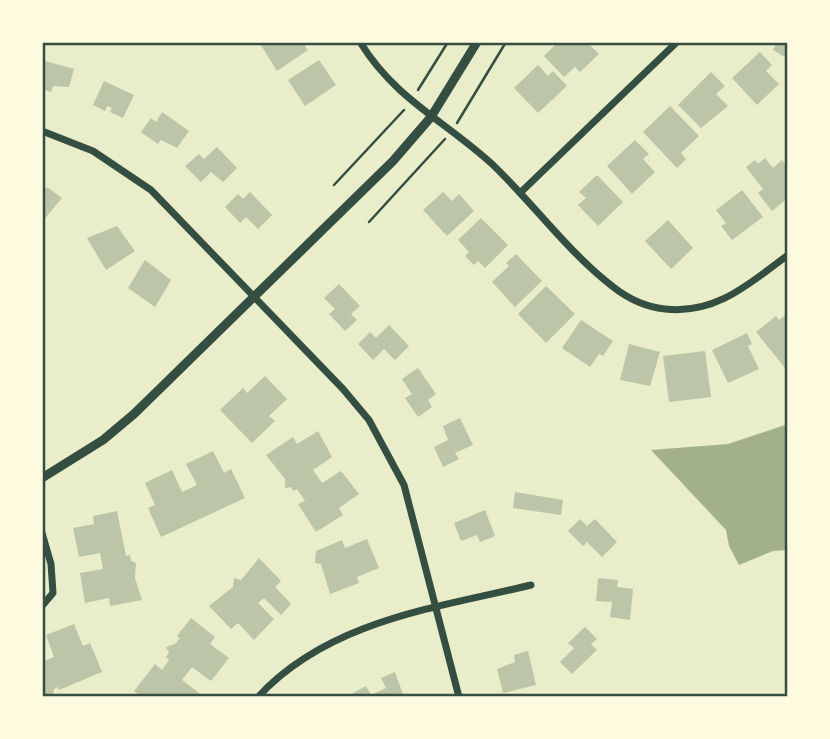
<svg xmlns="http://www.w3.org/2000/svg" width="830" height="739" font-family="'Asap Condensed',sans-serif">
<style>
.water{fill:#a3b18a}
.building{fill:#bcc5a7}
.lines{fill:none;stroke-linecap:round;stroke-linejoin:round}
.path{stroke:#344e41;stroke-width:2.5}
.minor{stroke:#344e41;stroke-width:7}
.tertiary{stroke:#344e41;stroke-width:9}
.neatline{fill:none;stroke:#344e41;stroke-width:2.5}
</style>
<rect width="100%" height="100%" fill="#e9edc9"/>
<!-- water -->
<path class="water" d="M788,424V550L773,551L739,565L729,546L726,530L651,450L728,444Z"/>
<!-- building -->
<path class="building" d="M259,42H302L308,50L277,71Z
M558,42H587L599,54L580,72L575,67L564,77L544,56Z
M777,42H788V59L773,50Z
M760,52L772,65L766,71L779,84L757,105L732,78Z
M319,60L336,85L305,106L288,80Z
M45,61L74,69L69,87L53,86L51,92L42,89Z
M538,65L548,76L553,71L567,86L538,113L514,88Z
M711,72L725,86L716,94L728,106L701,128L678,105Z
M104,81L134,95L123,118L110,112L112,108L107,106L105,111L93,105Z
M670,106L699,136L681,153L686,159L677,168L643,132Z
M162,112L189,131L177,148L161,140L158,144L141,132L151,118L156,122Z
M635,140L649,154L643,159L655,172L632,194L607,166Z
M217,147L237,168L223,182L211,172L201,182L185,166L199,154L204,159Z
M765,158L773,168L782,160L788,167V198L772,211L758,193L763,189L746,167L755,160L758,164Z
M597,175L623,202L598,226L578,205L586,198L579,192Z
M42,187L46,189L47,187L62,198L42,222Z
M742,190L763,217L732,240L721,226L726,223L716,210Z
M250,192L272,215L258,229L246,217L240,223L225,207L238,194L243,199Z
M443,192L452,201L459,194L474,211L447,236L423,210Z
M481,218L508,245L485,268L478,261L474,265L465,256L469,252L458,240Z
M668,220L693,248L671,269L645,241Z
M117,226L135,251L106,270L87,238Z
M516,254L542,281L515,307L492,282L509,266L506,263Z
M145,260L171,280L155,307L128,288Z
M339,284L360,306L351,314L357,320L345,331L329,314L335,309L324,298Z
M546,286L575,314L546,343L518,314Z
M788,313V365L785,368L756,332L776,316L779,320Z
M581,320L613,341L603,356L599,354L590,367L562,348Z
M389,325L409,346L395,360L384,349L373,360L358,344L370,332L376,338Z
M747,333L752,344L748,346L759,369L728,383L712,350Z
M629,344L660,352L650,386L620,380Z
M705,351L711,397L669,402L663,356Z
M418,368L436,394L428,400L432,407L418,417L405,398L412,394L402,379Z
M265,376L287,399L269,416L275,421L252,443L220,410L243,388L247,393Z
M460,418L473,445L455,453L459,459L443,467L434,447L448,440L443,426Z
M318,431L332,457L313,470L322,483L341,471L359,494L339,508L343,515L316,532L298,504L305,501L297,489L293,491L291,487L285,488V479L266,455L293,437L297,444Z
M213,451L224,473L231,469L245,498L161,537L148,508L155,505L145,483L172,470L182,492L197,485L186,464Z
M515,492L563,500L561,515L513,508Z
M485,510L495,536L480,542L477,535L461,541L454,523Z
M117,511L126,556L130,555L131,561L136,563L135,578L142,600L110,606L109,598L85,603L80,573L103,569L100,553L79,557L73,528L94,524L93,516Z
M580,519L587,526L595,519L617,542L602,557L587,542L583,546L568,531Z
M367,539L379,568L357,577L359,583L330,594L321,564L315,563L316,551L342,540L345,548Z
M259,558L281,581L275,587L291,604L281,615L264,598L258,603L274,619L254,640L238,623L231,629L209,606L233,587L234,578L241,580Z
M598,578L618,580L617,587L633,589L630,620L610,617L612,602L596,601Z
M191,618L215,637L210,644L229,658L211,681L192,667L182,680L199,693L196,697H142L134,691L155,664L162,670L169,660L166,657L169,653L166,647L175,644L180,638L177,636Z
M74,624L83,646L90,643L102,672L59,690L58,687L54,689L53,695L49,697L42,694V662L54,657L46,635Z
M585,627L597,639L591,644L597,650L572,674L560,662L574,648L568,643Z
M528,651L536,685L503,693L497,669L515,662L514,655Z
M395,672L404,697H346L366,686L371,695L386,688L381,678Z"/>
<g class="lines">
<!-- path -->
<path class="path" d="M418,90L448,42
M457,123L506,42
M334,185L404,110
M369,222L445,139"/>
<!-- minor -->
<path class="minor" d="M360,42C396,100 444,120 492,164C533,203 567,251 612,286C627,298 646,307 665,309C716,315 750,283 788,255
M42,131L93,151L151,190L343,389L369,420L404,485L459,697
M520,193L677,42
M42,533L51,564L53,593L42,606
M258,697C328,621 435,608 531,585"/>
<!-- tertiary -->
<path class="tertiary" d="M42,478L103,440L134,414L393,161L431,117L477,42"/>
</g>
<!-- border -->
<rect width="830" height="739" fill="none" stroke="#fefae0" stroke-width="88"/>
<rect x="44" y="44" width="742" height="651" class="neatline"/>
</svg>
